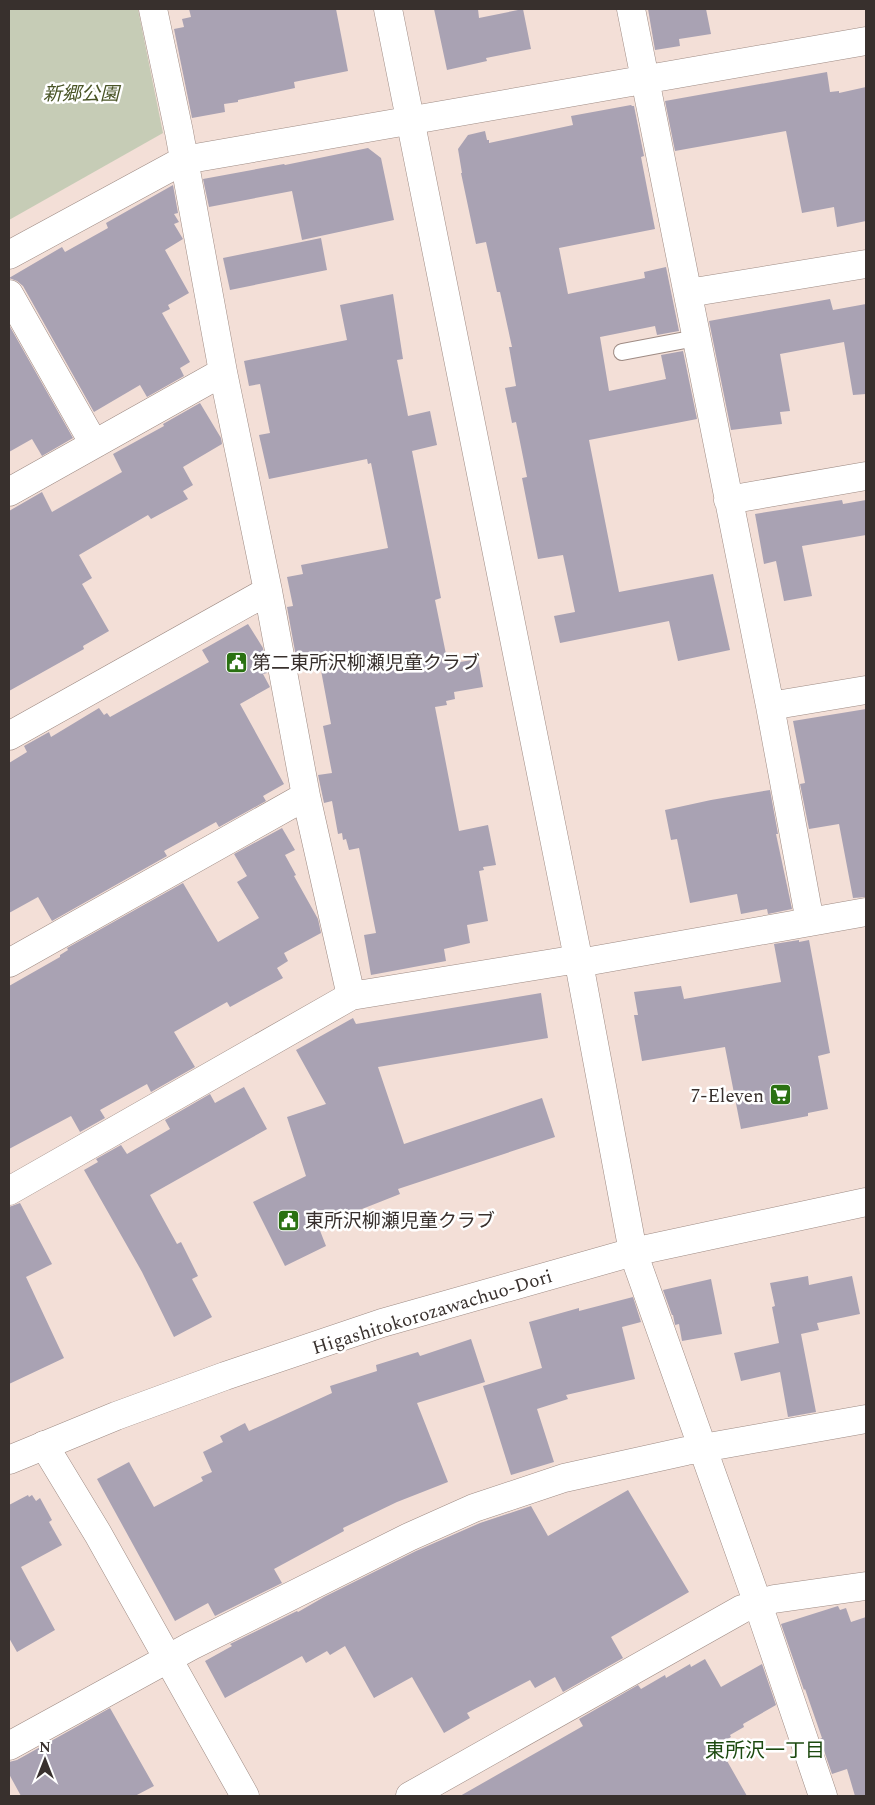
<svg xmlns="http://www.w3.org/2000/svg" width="875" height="1805" font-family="Spectral,'Noto Sans JP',serif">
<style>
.green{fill:#c6ccb6}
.building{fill:#a9a2b3}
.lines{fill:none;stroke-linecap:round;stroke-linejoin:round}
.lane-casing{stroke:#9e8b84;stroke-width:18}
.street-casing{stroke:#9e8b84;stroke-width:29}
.secondary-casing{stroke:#9e8b84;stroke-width:29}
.lane{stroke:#fff;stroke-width:16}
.street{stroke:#fff;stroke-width:28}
.secondary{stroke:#fff;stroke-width:28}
.labels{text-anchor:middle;stroke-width:5;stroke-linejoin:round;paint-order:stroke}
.park-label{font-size:19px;font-style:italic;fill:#495426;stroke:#fff}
.poi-label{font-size:19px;fill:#38302d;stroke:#fff;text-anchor:start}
.street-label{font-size:19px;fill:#38302d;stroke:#fff}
.neighbourhood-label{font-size:20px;fill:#1d4a10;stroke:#fff}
</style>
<rect width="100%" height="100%" fill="#f3dfd7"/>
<!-- green -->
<path class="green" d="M9,9H138L163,133L9,220Z"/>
<!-- building -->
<path class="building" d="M189,9H336L348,71L294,82L295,88L238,100V102L224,104L225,112L192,118L174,29L184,27L182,19L191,17Z
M434,9H478L479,18L523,9L531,49L486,58L487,61L447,70Z
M648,9H706L711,34L679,39L680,46L655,50Z
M827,72L830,92L839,91V93L866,87V221L837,227L834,207L802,213L786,131L675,151L665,101Z
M631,105L632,106H634L644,156L641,157L655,229L559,248L568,294L645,278L644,272L666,267L679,331L657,335L655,326L600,337L609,391L666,379L661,355L683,351L697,419L589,440L619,592L713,574L730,650L678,661L669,621L560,643L554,616L575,612L563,555L538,559L522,478L527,477L516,422L512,423L505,388L516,386L509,347H512L500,292H497L486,242L476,244L461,173H462L458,149L468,135L485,131L487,140H489V143L573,125L571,116Z
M368,148L381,158L394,220L302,240L292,191L209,207L203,179L284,164L285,165Z
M173,185L178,213L174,214L179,222L174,224L183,239L165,250L189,293L168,305L170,309L162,313L190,362L180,368L184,376L147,397L140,385L94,412L23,286L17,281L9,278L62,247L65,252L108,228L106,223Z
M321,238L327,270L230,290L223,258Z
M393,294L403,359L397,360L408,416L430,411L437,445L412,451L441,598L435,600L448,664L478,659L483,687L454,692L455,699L446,701L447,705L435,707L459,831L488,825L496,865L483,867L484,870L479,871L488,921L467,925L470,943L444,949L446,961L371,975L364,935L376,933L359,848L349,850L346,839L343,840L342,833L338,834L332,801L324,803L318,775L332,773L323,726L331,724L320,665L298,668L287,607L293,606L287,577L303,574L301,565L388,548L371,463L368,464L367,459L269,479L259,435L270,433L260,384L249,386L244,361L347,340L340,305Z
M830,299L833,310L866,304V394L853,395L844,342L780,354L790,411L780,412L782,424L731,430L709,321Z
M9,325L73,438L42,456L32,439L9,452Z
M200,403L221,438L222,444L183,467L193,485L183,491L188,499L151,519L148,515L79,555L92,578L82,584L109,631L83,646L84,649L9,691V511L42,492L52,512L122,472L113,454L164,426L163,424Z
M842,500L843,504L866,500V535L802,546L812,596L784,601L776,561L764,564L755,514Z
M248,624L263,648L267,673L263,674L270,687L240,704L284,784L263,796L266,801L219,827L216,822L164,851L167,856L52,921L38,897L9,913V763L27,752L24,746L49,732L51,737L99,708L104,715L107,713L110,717L209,662L202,650Z
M866,709V897L853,898L839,824L809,829L800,784L805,783L793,721Z
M770,790L778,834H776L792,909L768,914L767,909L741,914L737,894L690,903L677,839L671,840L665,810L711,800Z
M282,828L295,850L285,855L296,875L294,876L318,919L321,933L284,953L288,961L277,968L283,978L230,1007L227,1002L174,1032L195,1067L151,1092L147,1084L100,1110L105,1118L80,1132L71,1116L9,1149V986L60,957V955L68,950L67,948L183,883L218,942L259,918L237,882L247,876L234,854Z
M799,940V942L809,940L830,1053L818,1056L828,1109L808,1113V1116L741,1129L725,1047L642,1061L634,1015H638L634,992L681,986L684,999L781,982L774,944Z
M541,993L548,1038L378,1067L404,1144L542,1098L555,1137L398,1189L400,1194L357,1211L359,1216L319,1228L326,1246L285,1266L253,1202L306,1176L287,1117L326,1104L296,1050L353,1018L356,1024Z
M244,1087L267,1129L150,1195L177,1244L181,1242L198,1276L192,1279L212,1317L174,1337L142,1272L84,1170L98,1162L96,1159L121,1145L127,1154L170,1129L165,1120L210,1094L215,1103Z
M20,1203L52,1264L26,1277L64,1358L9,1384V1207Z
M808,1276L809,1285L852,1276L860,1314L817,1323L819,1330L801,1334L816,1412L788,1417L780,1372L741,1381L734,1353L779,1343L772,1307L775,1306L770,1283Z
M711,1279L722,1334L682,1341L679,1324L675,1325L673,1315H672L663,1290Z
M633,1297L641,1322L622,1327L635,1379L566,1395L568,1399L537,1409L554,1462L511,1475L483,1386L542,1368L529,1322L579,1308V1311Z
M471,1339L485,1382L417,1403L448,1482L397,1502L343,1528L344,1531L274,1569L282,1583L215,1616L208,1603L175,1621L97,1479L129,1462L154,1507L203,1481L201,1477L212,1472L203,1452L223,1442L220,1436L245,1423L249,1431L332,1393L330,1386L377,1371L376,1365L418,1352L420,1356Z
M628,1490L689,1592L611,1637L623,1658L563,1692L555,1677L535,1688L530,1680L467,1713L470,1718L444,1733L412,1677L374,1698L345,1646L330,1655L327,1651L306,1663L302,1656L225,1698L205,1661L232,1646L230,1644L297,1611L298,1612L324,1597L416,1551L480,1523L531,1506L548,1536Z
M28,1495L29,1497L32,1495L36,1501L40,1498L52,1520L49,1522L62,1545L21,1567L55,1630L17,1652L9,1638V1505Z
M838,1606L840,1610L846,1608L851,1622L866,1617V1796H855L847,1769L832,1774L820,1739L822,1738L805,1689L804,1690L781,1624Z
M705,1659L721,1687L762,1664L776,1705L743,1724L744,1727L730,1735L731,1737L718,1745L747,1796H460L583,1726L579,1719L638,1685L641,1689L665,1675L666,1678L690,1664L691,1667Z
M110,1708L154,1786L135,1796H21L9,1774V1762L17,1760Z"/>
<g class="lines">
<defs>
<path id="lane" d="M622,352L696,338"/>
<path id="street" d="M153,9L179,132L223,372L268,591L306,796L351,996
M631,9L770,706L810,922
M9,255L184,160L866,41
M688,293L866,264
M9,294L94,444
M9,492L223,372
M728,500L866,476
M770,706L866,690
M9,736L268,591
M9,963L306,796
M579,963L866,912
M9,1191L351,996L578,959
M633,1252L758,1604L823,1796
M44,1445L98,1534L245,1796
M9,1746L191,1646L409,1537L474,1508L564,1478L686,1451L866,1419
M410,1796L742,1609L774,1599L866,1586"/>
<path id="secondary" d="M388,9L579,963L633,1252
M9,1460L116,1416L225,1376L382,1323L633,1252L866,1202"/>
</defs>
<!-- lane casing -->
<use href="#lane" class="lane-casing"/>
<!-- street casing -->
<use href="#street" class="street-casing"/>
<!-- secondary casing -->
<use href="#secondary" class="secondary-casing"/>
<!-- lane -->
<use href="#lane" class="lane"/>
<!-- street -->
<use href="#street" class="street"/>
<!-- secondary -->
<use href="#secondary" class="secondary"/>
</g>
<!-- icons -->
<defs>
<symbol id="civic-square" viewBox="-11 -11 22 22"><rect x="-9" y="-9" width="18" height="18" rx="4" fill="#2a7112" stroke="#fff"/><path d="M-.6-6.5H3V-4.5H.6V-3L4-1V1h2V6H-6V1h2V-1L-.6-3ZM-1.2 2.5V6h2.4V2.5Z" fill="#fff"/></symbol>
<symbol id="supermarket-square" viewBox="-11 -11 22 22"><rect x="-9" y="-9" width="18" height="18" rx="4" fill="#2a7112" stroke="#fff"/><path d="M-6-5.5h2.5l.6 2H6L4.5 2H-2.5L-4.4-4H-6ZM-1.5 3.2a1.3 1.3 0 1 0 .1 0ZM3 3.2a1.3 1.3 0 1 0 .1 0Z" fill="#fff"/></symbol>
</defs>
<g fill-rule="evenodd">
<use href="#civic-square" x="224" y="650" width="25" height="25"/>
<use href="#supermarket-square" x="768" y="1082" width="25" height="25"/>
<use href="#civic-square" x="276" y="1208" width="25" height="25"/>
</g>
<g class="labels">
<!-- park labels -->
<g class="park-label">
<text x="81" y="100">新郷公園</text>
</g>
<!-- poi labels -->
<g class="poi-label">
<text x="252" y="669">第二東所沢柳瀬児童クラブ</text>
<text x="764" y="1102" text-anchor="end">7-Eleven</text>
<text x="305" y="1227">東所沢柳瀬児童クラブ</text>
</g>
<!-- street labels -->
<g class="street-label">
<text transform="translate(432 1311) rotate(-17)" y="7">Higashitokorozawachuo-Dori</text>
</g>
<!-- neighbourhood labels -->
<g class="neighbourhood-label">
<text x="765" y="1757">東所沢一丁目</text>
</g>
</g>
<!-- border -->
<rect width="875" height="1805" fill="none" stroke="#38302d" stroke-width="20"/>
<!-- north arrow -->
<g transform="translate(45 1760)" stroke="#ffffff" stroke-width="4" paint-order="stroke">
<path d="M0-4L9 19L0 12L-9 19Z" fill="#38302d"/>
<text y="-8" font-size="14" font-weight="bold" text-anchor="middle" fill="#38302d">N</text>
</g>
</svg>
